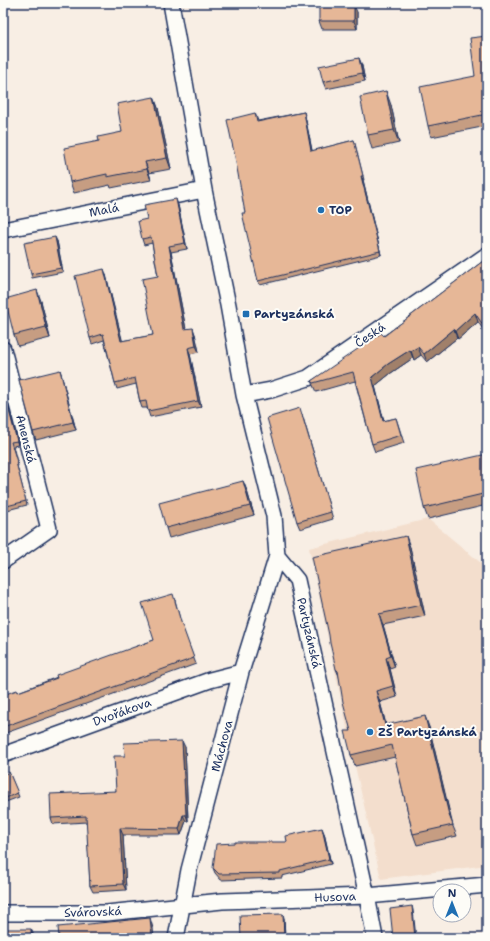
<svg xmlns="http://www.w3.org/2000/svg" width="490" height="941" font-family="'Shantell Sans',sans-serif">
<style>
.built{fill:#f3decd}
.lines{fill:none;stroke-linecap:round;stroke-linejoin:round}
.street-casing{stroke:#1b2f5e;stroke-width:18}
.street{stroke:#fdfcf7;stroke-width:15}
.wall{fill:#c69d82;stroke:#1b2f5e}
.shaded-wall{fill:#a1806a;stroke:#1b2f5e}
.building{fill:#e6b797;stroke:#1b2f5e}
.poi-dot{fill:#1f6fb2;stroke:#fdfcf7;stroke-width:1.5}
.labels{text-anchor:middle;stroke-width:4;stroke-linejoin:round;paint-order:stroke}
.street-label{font-size:12px;fill:#1b2f5e;stroke:#fdfcf7}
.poi-label{font-size:12px;font-weight:bold;fill:#1b2f5e;stroke:#fdfcf7;text-anchor:start}
</style>
<rect width="100%" height="100%" fill="#f8eee4"/>
<filter id="ink" filterUnits="userSpaceOnUse"><feTurbulence type="fractalNoise" baseFrequency=".025" numOctaves="2"/><feDisplacementMap in="SourceGraphic" scale="8" xChannelSelector="R" yChannelSelector="G"/><feConvolveMatrix kernelMatrix="1 2 1 2 8 2 1 2 1" color-interpolation-filters="sRGB"/></filter>
<g filter="url(#ink)">
<!-- built -->
<path class="built" d="M428,519L487,568V865L381,879L355,766L309,548Z"/>
<g class="lines">
<defs>
<path id="street" d="M171,3L204,190L228,305L244,395L274,516L277,556L297,580L367,896L375,938
M3,230L204,190
M3,349L49,529L3,561
M244,395L271,390L308,378L487,255
M3,755L210,680L241,672
M3,913H107L222,901L367,896L487,885
M176,938L189,870L241,672L277,556"/>
</defs>
<!-- street casing -->
<use href="#street" class="street-casing"/>
<!-- street -->
<use href="#street" class="street"/>
</g>
<!-- wall -->
<path class="wall" d="M357,12V29H322L319,21Z
M487,36V126L431,137L428,126L475,76Z
M359,58L362,66L365,81L326,89L323,82Z
M154,97L158,108L171,169L149,173L151,180L111,188L110,185L74,193L70,182L99,141L122,132Z
M391,105L399,143L372,149L368,135Z
M304,112L305,116L312,151L354,140L364,180H363L381,255L260,285L258,281L245,213L255,113L258,121Z
M178,205L187,249L171,252L186,329L195,334L199,352L190,354L201,407L150,417L147,408H142L140,402L136,384L117,389L115,383L104,340L92,344L90,338L106,275L122,341L153,335L158,276L152,243L144,245L142,239L147,219Z
M57,241L63,272L32,278L31,274Z
M487,258V335L478,322L458,339L457,338L427,362L421,355L414,360L413,358L391,373L375,386L384,421L396,418L404,443L375,452L372,444L355,381L316,392L311,381L384,336Z
M41,301L50,338L18,346L14,335Z
M60,370L62,378L76,430L36,440L33,432Z
M3,388L18,445L13,446L18,466H17L27,505L3,511Z
M302,414L333,519L300,529L297,522Z
M487,454V505L428,519L424,508Z
M243,481L247,491L254,515L169,538L166,528Z
M410,547L425,616L383,625L395,667L390,669L397,697L380,702L386,725L429,727L452,824L457,836L417,845L413,834L395,757L355,766L351,755V731L339,676L336,669Z
M175,600L182,627L196,664L3,734V695L18,692L154,640Z
M3,659L6,668H3Z
M185,747L188,821H186L181,835H123L126,890L93,892L90,886L87,822L53,824L51,818L116,791L125,756Z
M9,772L19,797L3,803V775Z
M324,833L331,864L282,876V878L221,880L215,873L213,868L287,842Z
M284,918L285,938H241Z"/>
<!-- shaded-wall -->
<path class="shaded-wall" d="M354,5L357,12V29L354,21Z
M359,58L362,66L365,81L362,73Z
M386,91L391,105L399,143L394,130Z
M154,97L158,108L171,169L167,158Z
M304,112L305,116L313,155L311,151Z
M145,162L149,173L151,180L147,169Z
M361,176L363,180L381,255L380,251Z
M176,199L178,205L187,249L185,243Z
M55,237L57,241L63,272L61,268Z
M169,246L171,252L187,335L184,329Z
M104,269L106,275L124,347L121,341Z
M37,290L41,301L50,338L46,327Z
M475,313L478,322L458,339L455,331Z
M193,328L195,334L199,352L196,346Z
M454,329L457,338L427,362L424,354Z
M418,347L421,355L414,360L411,351Z
M188,348L190,354L201,407L198,401Z
M410,350L413,358L391,373L375,386L386,430L383,421L372,377L388,364Z
M60,370L62,378L76,430L73,422Z
M3,388L5,392L18,445L17,441Z
M243,481L247,491L254,515L250,506Z
M406,536L410,547L425,616L421,605Z
M379,614L383,625L395,667L391,656Z
M386,658L390,669L397,697L393,686Z
M376,691L380,702L389,736L385,725Z
M425,716L429,727L453,826L449,815Z
M182,741L185,747L188,821L186,815Z
M183,815L186,821L181,835L179,829Z
M120,828L123,835L126,890L123,884Z
M322,828L324,833L331,864L329,859Z
M412,906L413,910L416,938H415Z
M283,914L284,918L285,938H284V937Z
M150,918L153,928L154,938H152Z
M31,929L33,933V938H31Z"/>
<!-- building -->
<path class="building" d="M354,5V21H319V6Z
M487,36V114L428,126L420,87L475,76L470,38Z
M359,58L362,73L323,82L319,66Z
M386,91L394,130L368,135L360,97Z
M154,97L167,158L145,162L147,169L107,177V174L70,182L64,148L99,141L98,137L122,132L117,104Z
M304,112L311,151L354,140L363,176H361L380,251L258,281L242,213H245L235,157L227,120L255,113L257,122Z
M176,199L185,243L169,246L184,329L193,328L196,346L188,348L198,401L148,411L146,401L140,402L135,378L115,383L103,334L90,338L75,276L104,269L121,341L153,335L142,279L158,276L151,237L142,239L138,221L147,219L144,205Z
M55,237L61,268L31,274L24,243Z
M487,258V331L475,313L455,331L454,329L424,354L418,347L411,351L410,350L388,364L372,377L383,421L396,418L401,435L372,444L353,372L313,383L311,381L381,333L384,336Z
M37,290L46,327L14,335L5,299Z
M60,370L73,422L33,432L19,380Z
M3,388L17,441L11,442L17,462H16L26,501L3,507Z
M300,408L331,512L297,522L267,418Z
M487,454V493L424,508L416,470Z
M243,481L250,506L166,528L159,503Z
M406,536L421,605L379,614L391,656L386,658L393,686L376,691L385,725L425,716L449,815L453,825L413,834L392,745L351,755L345,731H351L343,702L338,671L336,669L330,643L329,635L312,557Z
M173,594L181,622L194,658L3,727V695L17,690L18,692L57,678L56,675L154,640L142,603Z
M182,741L186,815H183L179,829L120,828L123,884L90,886L86,816L51,818L50,794L116,791L114,756H125L124,743Z
M9,772L18,793L3,799V775Z
M322,828L329,859L280,871V873L219,874L213,868L216,844L235,843V842H287L286,836Z
M412,906L415,938H393L390,909Z
M283,914L284,937L241,938L240,915Z
M150,918L152,938H59L58,927Z
M3,929H31V938H3Z"/>
</g>
<!-- markers -->
<g class="poi-dot">
<circle cx="321" cy="210" r="4"/>
<rect x="242" y="310" width="8" height="8" rx="2"/>
<circle cx="370" cy="732" r="4"/>
</g>
<g class="labels">
<!-- street labels -->
<g class="street-label">
<text transform="translate(104 210) rotate(-11)" y="4">Malá</text>
<text transform="translate(370 335) rotate(-35)" y="4">Česká</text>
<text transform="translate(26 439) rotate(76)" y="4">Anenská</text>
<text transform="translate(309 633) rotate(77)" y="4">Partyzánská</text>
<text transform="translate(122 712) rotate(-20)" y="4">Dvořákova</text>
<text transform="translate(222 746) rotate(-75)" y="4">Máchova</text>
<text transform="translate(335 897) rotate(-2)" y="4">Husova</text>
<text transform="translate(93 912) rotate(-2)" y="4">Svárovská</text>
</g>
<!-- poi labels -->
<g class="poi-label">
<text x="329" y="214">TOP</text>
<text x="254" y="318">Partyzánská</text>
<text x="378" y="736">ZŠ Partyzánská</text>
</g>
</g>
<!-- margin -->
<rect width="490" height="941" fill="none" stroke="#fdfcf7" stroke-width="16"/>
<rect x="8" y="8" width="474" height="925" fill="none" stroke="#1b2f5e" stroke-width="1.5" filter="url(#ink)"/>
<!-- north arrow -->
<g transform="translate(452 903)"><circle r="19" fill="#fdfcf7" stroke="#a3aaba"/>
<path d="M0-3L7 15L0 10L-7 15Z" fill="#1f6fb2"/>
<text y="-6" font-size="11" font-weight="bold" text-anchor="middle" fill="#1b2f5e">N</text>
</g>
</svg>
